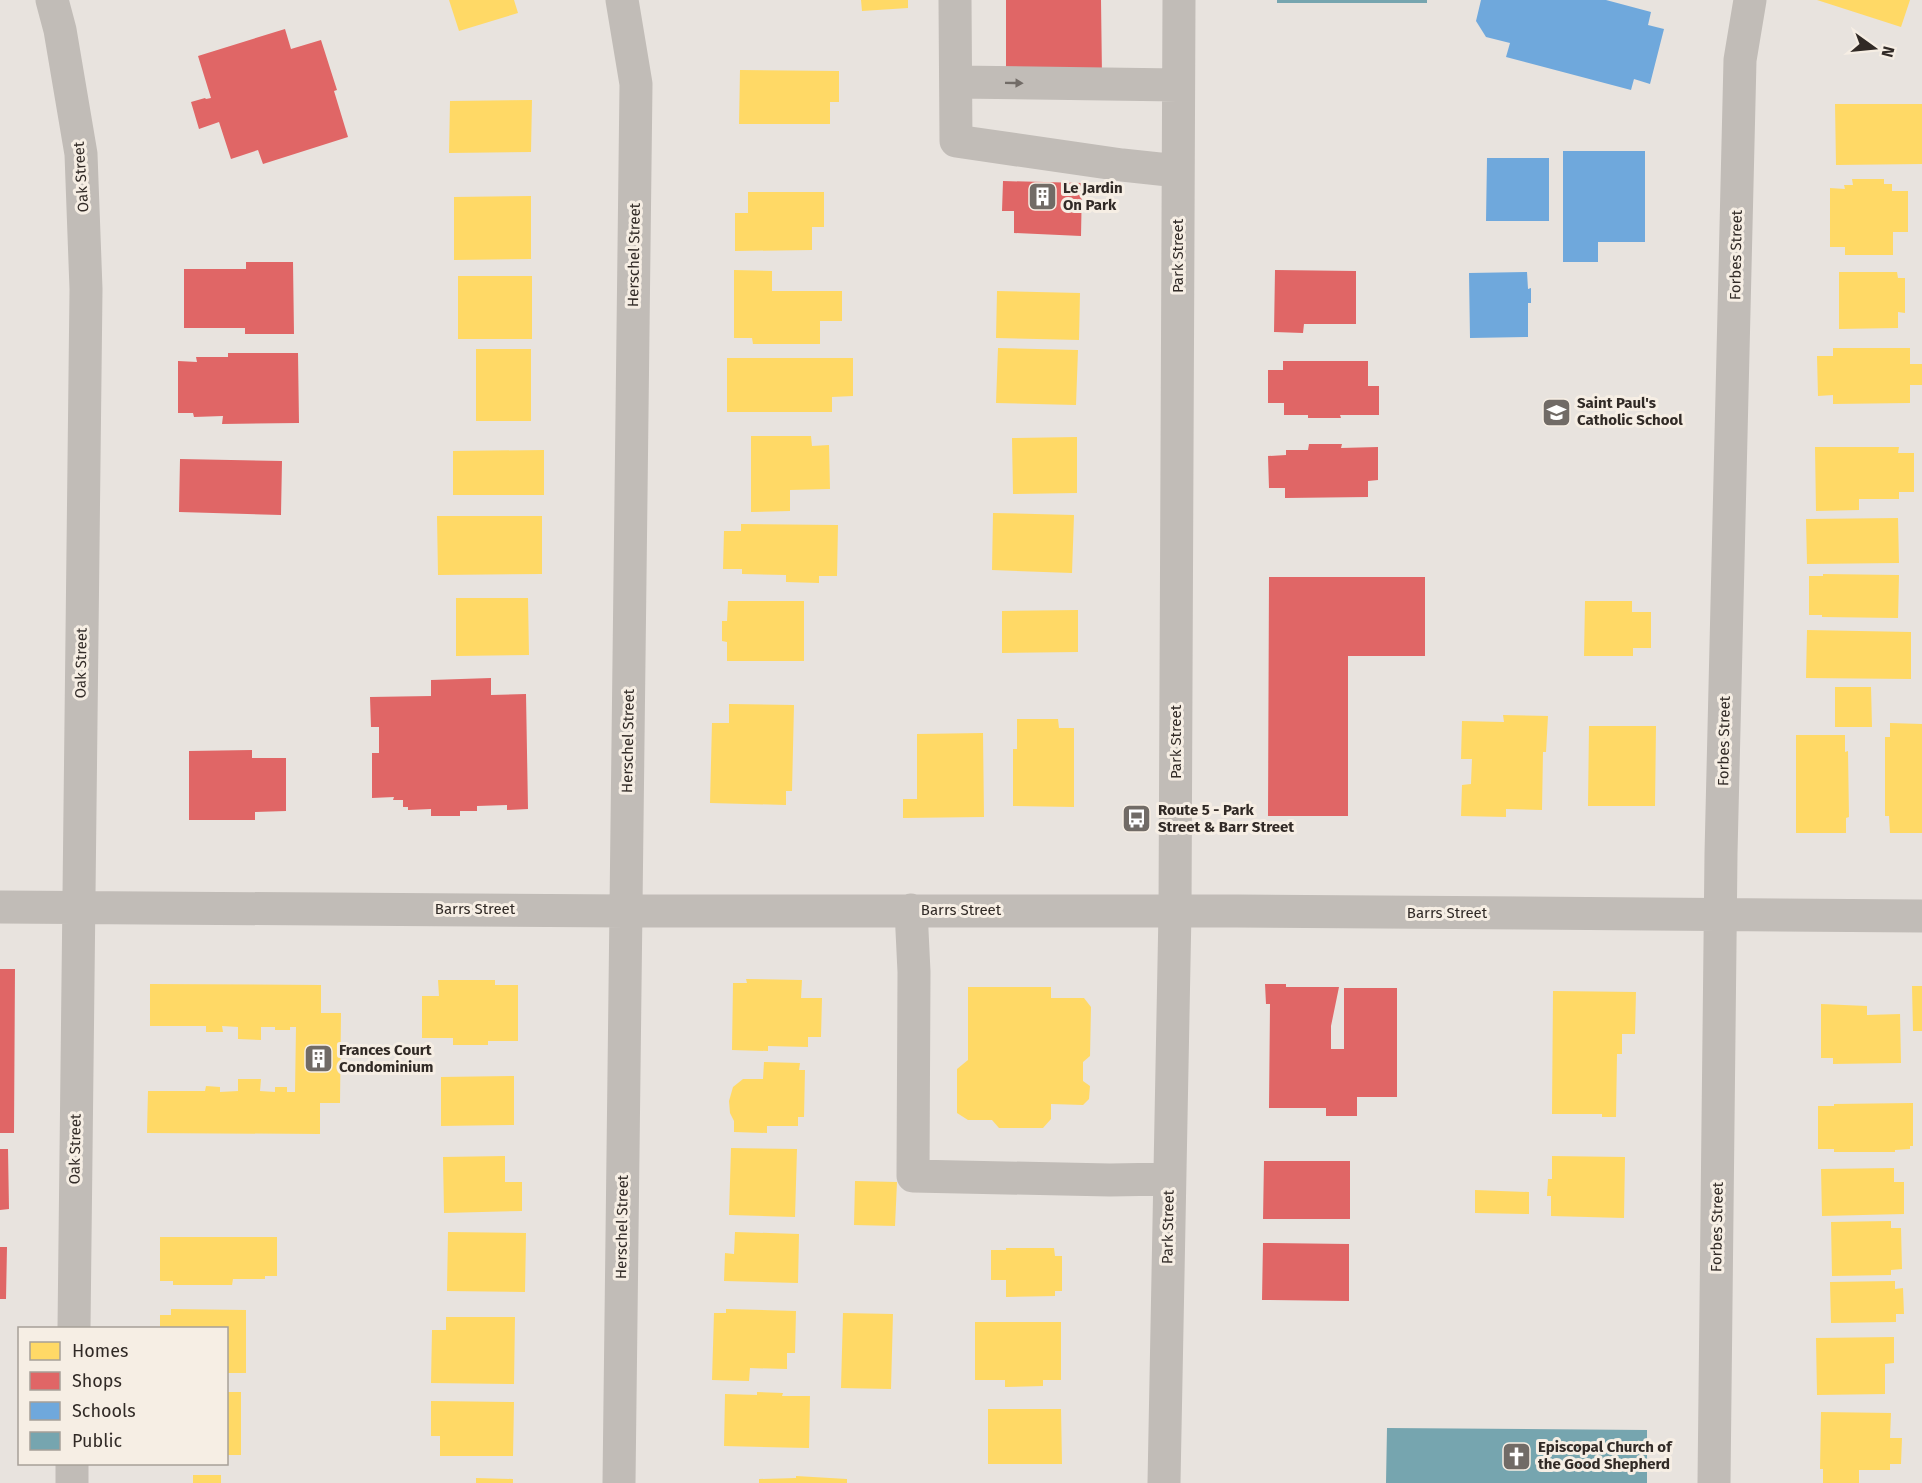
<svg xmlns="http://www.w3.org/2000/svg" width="1922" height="1483" font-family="'Fira Sans',sans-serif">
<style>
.homes{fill:#ffd966}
.shops{fill:#e06666}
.schools{fill:#6fa8dc}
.public{fill:#76a5af}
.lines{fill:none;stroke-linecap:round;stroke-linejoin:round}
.minor{stroke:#c1bcb7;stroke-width:33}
.oneway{fill:#726c67}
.labels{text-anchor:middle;stroke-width:6;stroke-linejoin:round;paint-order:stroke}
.street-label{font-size:15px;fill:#312a26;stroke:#f6eee4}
.poi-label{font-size:15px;font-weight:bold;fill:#312a26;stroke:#f6eee4;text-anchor:start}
</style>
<rect width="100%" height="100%" fill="#e8e3de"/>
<!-- homes -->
<path class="homes" d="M449,0H514L518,13L459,31Z
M861,0H908V8L862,11Z
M1817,0H1910L1901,27Z
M740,70L839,71V102H830V124H739Z
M532,100L531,152L449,153L450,101Z
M1835,104H1922V164L1836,165Z
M1852,179H1884V184H1892V191H1908V232H1893V255H1845V247H1830V188L1845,189L1844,185H1853Z
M748,192H824V227H812V250L735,251V213H748Z
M531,196V259L454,260V197Z
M734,270L772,271V291H842V321H820V344H753L752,338H734Z
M1839,272H1897L1898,278H1905V313L1898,312V328L1839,329Z
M458,276H532V339H458Z
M997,291L1080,293L1079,340L996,338Z
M998,348L1078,350L1076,405L996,403Z
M1833,348H1910V364H1922V385H1910V403L1833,404V395L1818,396L1817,356H1833Z
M476,349H531V421H476Z
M727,358H853V396L832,397V412H727Z
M751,436H811L812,446L829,445L830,489L790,490V511L751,512Z
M1077,437V493L1013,494L1012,438Z
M1815,447H1899L1898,453H1914V492H1899V499H1859V510L1816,511Z
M544,450V495H453V451Z
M993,513L1074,515L1072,573L992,570Z
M437,516H542V574L438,575Z
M1898,518L1899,563L1807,564L1806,519Z
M741,524L838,525L837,576H819V583L786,582V575L742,574V569H723L724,531H741Z
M1823,574L1899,575L1898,618L1822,617V615H1809V576H1823Z
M456,598H528L529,655L456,656Z
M728,601H804V661H727V642L722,641V621H727Z
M1585,601H1632V612H1651V648H1633V656H1584Z
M1078,610V652L1002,653V611Z
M1807,630L1911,632V679L1806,678Z
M1835,687H1871L1872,727H1835Z
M729,704L794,705L792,791H786V805L710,803L712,723H729Z
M1503,715L1548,716L1546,752H1543L1542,810L1506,809V817L1461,816L1462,785L1471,784L1472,759H1461L1462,721L1504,722Z
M1017,719H1058L1059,728H1074V807L1013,806V749H1017Z
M1890,723L1922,724V833H1890L1889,816H1885V737H1890Z
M1589,726H1656L1655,806H1588Z
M983,733L984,817L903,818V799H917V734Z
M1796,735H1845V752L1848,751L1849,817L1846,818V833H1796Z
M746,979L802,980L801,998H822L821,1037H808V1047L768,1046V1051L732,1050L733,983H747Z
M438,980H495V985H518V1041H488V1045H453V1038H422V996H439Z
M150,984L321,985V1013H341L340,1103H320V1134L147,1133L148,1091H205L206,1086L220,1087V1092L238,1091V1079H261L260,1091L275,1092V1087H287V1092H295L296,1027H290V1030H275V1027H261V1040L238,1039V1027L222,1026L223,1032H206V1026H150Z
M1912,986H1922V1031H1913Z
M968,987H1051V998H1084L1091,1007L1090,1056L1083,1062V1081L1090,1086L1089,1099L1083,1105L1051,1104V1119L1043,1128H999L992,1120H968L957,1113V1069L968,1060Z
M1553,991L1636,992L1635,1034H1622V1054H1617L1616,1117H1602V1114H1552Z
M1821,1004L1867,1006V1015L1900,1014L1901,1063L1833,1064V1058H1821Z
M764,1062L800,1063L799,1070H805L804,1117H798V1126H767V1133L734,1132V1121L730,1113L729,1101L733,1087L743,1079H763Z
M514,1076V1125L441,1126V1077Z
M1913,1103V1146H1910V1149L1895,1150V1152H1834V1149H1818V1106H1834V1104Z
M731,1148L797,1149L795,1217L729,1215Z
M505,1156V1182H522V1211L444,1213L443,1157Z
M1552,1156L1625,1157L1624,1218L1551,1216V1196H1547L1548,1179H1552Z
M1894,1168V1182H1904V1214L1822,1216L1821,1169Z
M855,1181L897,1182L895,1226L854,1225Z
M1475,1190L1529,1192V1214L1475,1213Z
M1891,1221V1228H1901L1902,1269L1891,1270V1275L1832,1276L1831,1222Z
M448,1232L526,1233L525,1292L447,1291Z
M735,1232L799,1234L798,1283L724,1281L725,1253L734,1254Z
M160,1237H277V1276H265V1279H233L232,1285H173V1281H160Z
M1006,1248H1054L1055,1256H1062V1291H1055V1296L1006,1297V1280H991V1250H1006Z
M1895,1281V1289L1903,1288L1904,1314H1896V1322L1831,1323L1830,1282Z
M171,1309L246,1310V1373H226V1328H160V1315H171Z
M726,1309L796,1311L795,1353H787V1369L750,1368L749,1381L712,1380L714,1313H726Z
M843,1313L893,1314L891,1389L841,1388Z
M446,1317H515L514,1384L431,1383L432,1330H446Z
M975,1322H1061V1380H1043V1386L1005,1387V1380H975Z
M1894,1337V1363L1885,1364V1394L1817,1395L1816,1338Z
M226,1392H241V1455H226Z
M757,1392L783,1393L782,1396H810L809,1448L724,1446L725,1394L757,1395Z
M431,1401L514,1402L513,1456H440V1436H431Z
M988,1409H1061L1062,1464H988Z
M1821,1412L1891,1413L1890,1438H1902L1901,1464H1890V1470H1859V1483H1823V1469H1820Z
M193,1475H221V1483H193Z
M796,1476L847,1479V1483H759V1479L796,1478Z
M476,1478L513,1479V1483H476Z"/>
<!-- shops -->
<path class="shops" d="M1006,0H1101L1102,76H1006Z
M285,29L291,49L321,40L337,90L334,91L348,137L263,164L258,150L231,159L219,122L199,129L191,102L205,98L206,99L211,98L198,56Z
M1003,181L1082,183L1081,236L1014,233V211H1002Z
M246,262H293L294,334H245V328H184V269H246Z
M1275,270L1356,271V324H1304L1303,333L1274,332Z
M228,353H298L299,423L222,424L223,416L194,417L193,413H178V361L197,362L196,357H228Z
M1283,361H1368V386H1379V415H1340L1341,418H1308V415H1284V403H1268V370H1283Z
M1309,444H1342L1341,448L1378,447V480L1368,481V497L1285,498V488H1269L1268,456L1286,455V450H1308Z
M180,459L282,461L281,515L179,512Z
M1269,577H1425V656H1348V816H1268Z
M491,678V695L526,694L528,809L507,810V805L477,806V811H460V816H431V809L408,810V807H403V800H393L394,797L372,798V753H379V727H371L370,697L431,696V680Z
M252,750V758H286V811L255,812V820H189V751Z
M0,969H15L14,1133H0Z
M1265,984H1286V987H1339L1331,1026V1049H1344V988H1397V1097H1357V1116H1326V1108H1269L1270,1004H1266Z
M0,1149H8L9,1209L0,1210Z
M1264,1161H1350V1219H1263Z
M1263,1243L1349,1244V1301L1262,1300Z
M0,1247H7L6,1299H0Z"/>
<!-- schools -->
<path class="schools" d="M1481,0H1606L1651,12L1648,25L1664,29L1650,84L1634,79L1631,90L1506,57L1510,43L1486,37L1476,21Z
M1563,151H1645V242H1598V262H1563Z
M1487,158H1549V221H1486Z
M1527,272L1528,289L1531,288V303H1528V337L1470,338L1469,273Z"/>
<!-- public -->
<path class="public" d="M1277,0H1427V3H1277Z
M1387,1428L1647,1430V1483H1386Z"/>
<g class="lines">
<!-- minor -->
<path class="minor" d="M52,0L60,30L81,154L86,289L74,1328
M955,0L956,141L1122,165L1178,171
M956,82L1178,85
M0,907L626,911H1237L1922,916
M911,910L914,972L913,1176L1110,1180L1169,1179
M72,1483V1464
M619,1483L636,84L622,0
M1164,1483L1175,911L1179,0
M1714,1483L1721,854L1740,60L1750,0"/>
</g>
<!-- one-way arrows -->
<defs><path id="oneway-solid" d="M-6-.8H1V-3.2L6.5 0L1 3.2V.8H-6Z" transform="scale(1.5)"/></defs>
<use class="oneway" href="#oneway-solid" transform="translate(1014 83) rotate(1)"/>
<!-- icons -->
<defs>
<symbol id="building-square" viewBox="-11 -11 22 22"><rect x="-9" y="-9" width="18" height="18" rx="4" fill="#716b66" stroke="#f6eee4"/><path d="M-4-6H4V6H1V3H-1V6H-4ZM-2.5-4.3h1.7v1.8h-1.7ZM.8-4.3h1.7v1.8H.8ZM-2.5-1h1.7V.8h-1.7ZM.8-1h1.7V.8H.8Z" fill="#fff"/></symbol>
<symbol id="school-square" viewBox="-11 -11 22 22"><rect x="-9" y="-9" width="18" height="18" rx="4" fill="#716b66" stroke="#f6eee4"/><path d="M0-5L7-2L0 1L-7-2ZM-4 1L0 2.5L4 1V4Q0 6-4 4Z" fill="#fff"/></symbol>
<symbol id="bus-square" viewBox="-11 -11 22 22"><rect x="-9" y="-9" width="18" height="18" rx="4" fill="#716b66" stroke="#f6eee4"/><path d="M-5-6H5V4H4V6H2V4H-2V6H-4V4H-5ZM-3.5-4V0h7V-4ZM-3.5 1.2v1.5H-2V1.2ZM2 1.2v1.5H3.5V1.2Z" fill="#fff"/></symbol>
<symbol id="church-square" viewBox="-11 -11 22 22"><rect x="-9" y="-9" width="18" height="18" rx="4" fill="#716b66" stroke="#f6eee4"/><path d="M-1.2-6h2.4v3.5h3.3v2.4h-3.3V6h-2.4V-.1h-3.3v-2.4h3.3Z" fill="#fff"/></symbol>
</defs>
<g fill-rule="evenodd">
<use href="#building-square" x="1026" y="180" width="33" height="33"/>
<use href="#school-square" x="1540" y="396" width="33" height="33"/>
<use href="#bus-square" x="1120" y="802" width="33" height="33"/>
<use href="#building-square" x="302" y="1042" width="33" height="33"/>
<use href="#church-square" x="1500" y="1440" width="33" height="33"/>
</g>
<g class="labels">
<!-- street labels -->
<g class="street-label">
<text transform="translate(81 177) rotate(-94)" y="5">Oak Street</text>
<text transform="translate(634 255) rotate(-89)" y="5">Herschel Street</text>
<text transform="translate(1736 255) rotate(-89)" y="5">Forbes Street</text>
<text transform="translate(1178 256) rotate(-90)" y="5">Park Street</text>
<text transform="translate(81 663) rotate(-89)" y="5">Oak Street</text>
<text transform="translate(628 741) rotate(-89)" y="5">Herschel Street</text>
<text transform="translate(1724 741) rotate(-89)" y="5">Forbes Street</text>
<text transform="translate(1176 742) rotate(-90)" y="5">Park Street</text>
<text x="475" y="914">Barrs Street</text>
<text x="961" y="915">Barrs Street</text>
<text x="1447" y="918">Barrs Street</text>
<text transform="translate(75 1149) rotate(-89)" y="5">Oak Street</text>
<text transform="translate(622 1227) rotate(-89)" y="5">Herschel Street</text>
<text transform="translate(1168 1227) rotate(-89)" y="5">Park Street</text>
<text transform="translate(1717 1227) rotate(-89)" y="5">Forbes Street</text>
</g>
<!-- poi labels -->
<g class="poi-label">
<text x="1063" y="193">Le Jardin<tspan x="1063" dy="17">On Park</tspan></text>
<text x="1577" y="408">Saint Paul's<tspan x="1577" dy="17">Catholic School</tspan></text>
<text x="1158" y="815">Route 5 - Park<tspan x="1158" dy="17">Street &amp; Barr Street</tspan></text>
<text x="339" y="1055">Frances Court<tspan x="339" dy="17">Condominium</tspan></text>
<text x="1538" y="1452">Episcopal Church of<tspan x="1538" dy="17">the Good Shepherd</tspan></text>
</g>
</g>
<!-- legend -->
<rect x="18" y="1327" width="210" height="138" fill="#f6eee4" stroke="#a7a098" stroke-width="1.5"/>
<rect x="30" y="1342" width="30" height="18" fill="#ffd966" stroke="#a7a098" stroke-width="1.5"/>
<text x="72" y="1357" font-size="18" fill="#312a26">Homes</text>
<rect x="30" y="1372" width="30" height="18" fill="#e06666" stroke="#a7a098" stroke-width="1.5"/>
<text x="72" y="1387" font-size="18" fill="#312a26">Shops</text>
<rect x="30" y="1402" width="30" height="18" fill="#6fa8dc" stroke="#a7a098" stroke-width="1.5"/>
<text x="72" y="1417" font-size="18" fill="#312a26">Schools</text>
<rect x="30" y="1432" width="30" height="18" fill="#76a5af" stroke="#a7a098" stroke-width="1.5"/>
<text x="72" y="1447" font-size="18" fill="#312a26">Public</text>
<!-- north arrow -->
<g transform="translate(1874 48) rotate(105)" stroke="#f6eee4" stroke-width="4.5" paint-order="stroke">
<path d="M0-4.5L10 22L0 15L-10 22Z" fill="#312a26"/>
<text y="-9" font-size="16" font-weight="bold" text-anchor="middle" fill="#312a26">N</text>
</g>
</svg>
